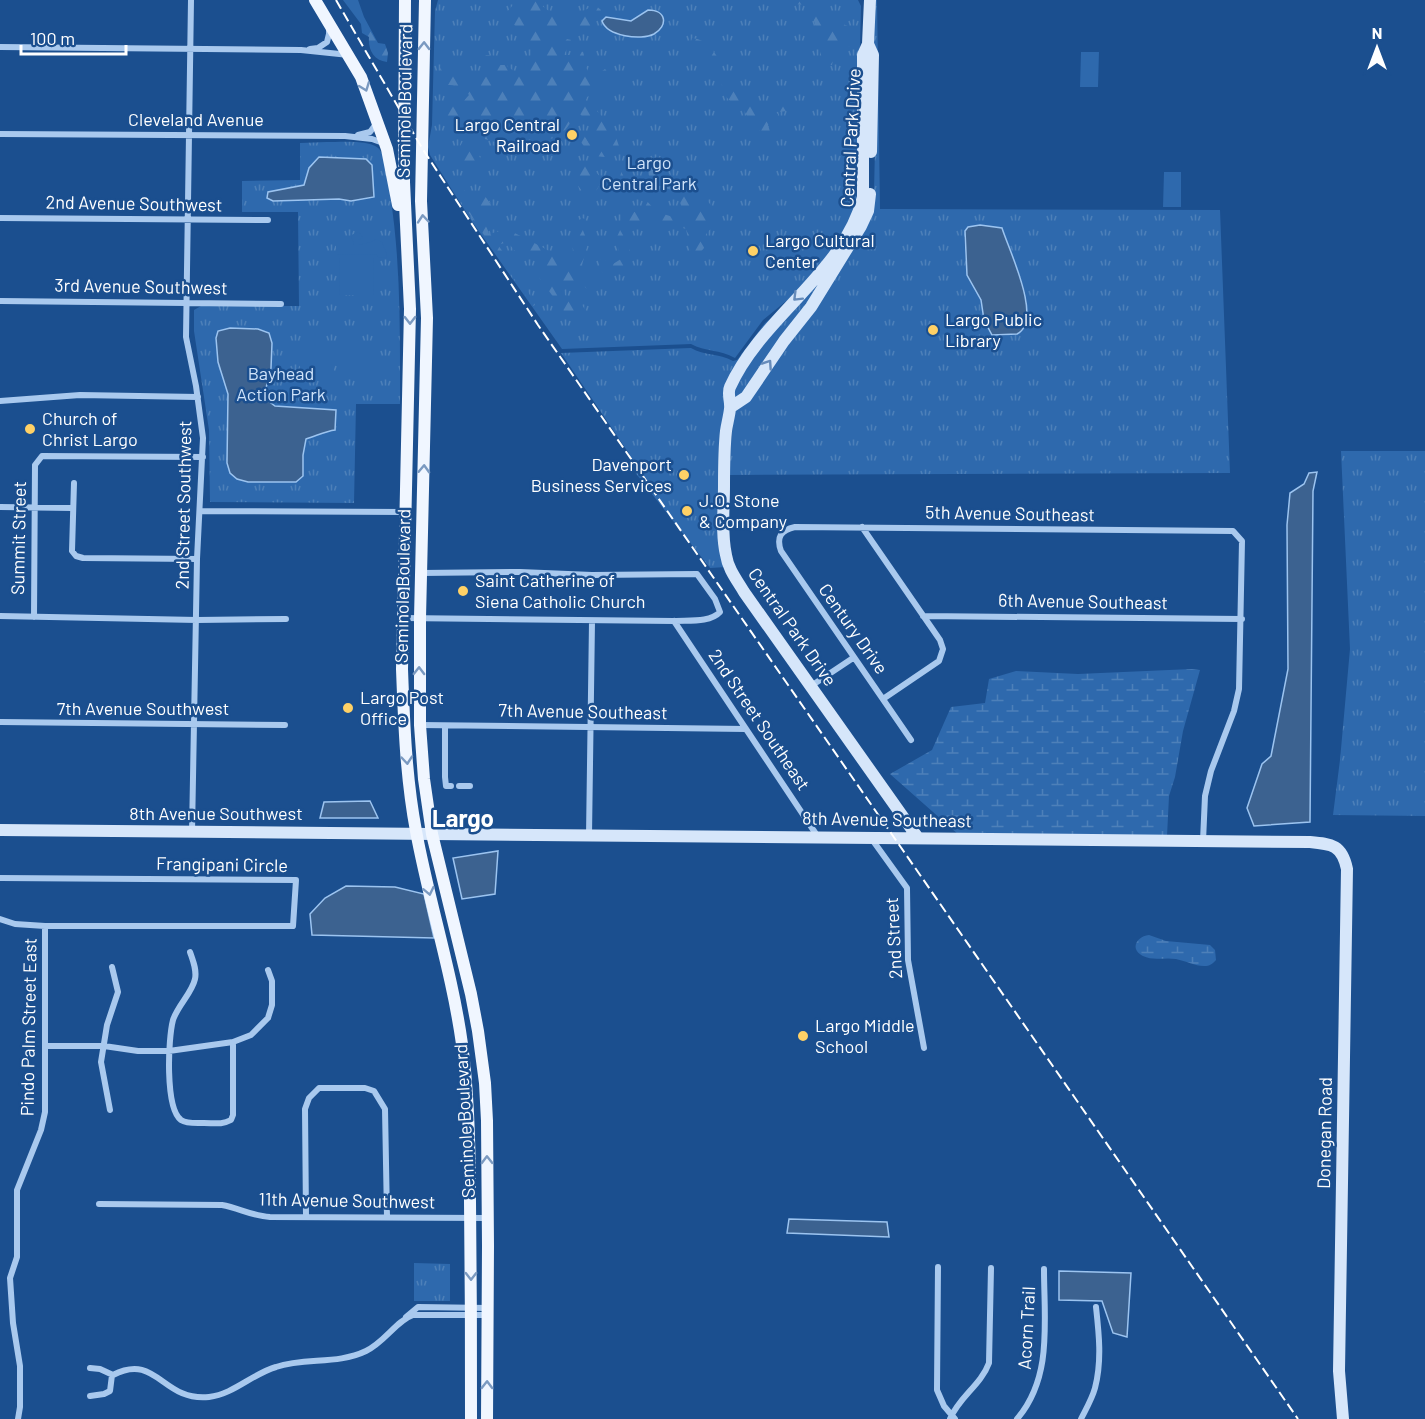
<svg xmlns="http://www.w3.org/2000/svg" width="1425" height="1419" font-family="Barlow,sans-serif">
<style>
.grass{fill:url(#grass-tufts);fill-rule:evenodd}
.forest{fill:url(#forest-firs)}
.wetland{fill:url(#wetland-marsh)}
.pitch{fill:#2e69ad}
.water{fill:#3c6290;stroke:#9cc4f0;stroke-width:1.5}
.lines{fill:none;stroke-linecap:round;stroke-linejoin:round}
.street{stroke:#a9c9ee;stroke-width:6}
.secondary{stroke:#d6e6fa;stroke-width:12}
.primary{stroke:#f0f6ff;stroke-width:12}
.rail{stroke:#fff;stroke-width:2;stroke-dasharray:10 4.5;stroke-linecap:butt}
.oneway{stroke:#7b9ac1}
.oneway2{stroke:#668bba}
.poi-dot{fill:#ffd166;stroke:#1b4f8f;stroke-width:2}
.labels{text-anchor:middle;stroke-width:5;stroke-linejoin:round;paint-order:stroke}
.street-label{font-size:18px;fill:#fff;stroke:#1b4f8f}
.poi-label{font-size:18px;fill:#fff;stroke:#1b4f8f;text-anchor:start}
.park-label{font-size:18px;fill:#cfe3fa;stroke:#1b4f8f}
.district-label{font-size:24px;font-weight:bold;fill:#fff;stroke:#1b4f8f}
</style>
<defs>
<pattern id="grass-tufts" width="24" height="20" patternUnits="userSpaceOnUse" patternTransform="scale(1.5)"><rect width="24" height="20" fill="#2e69ad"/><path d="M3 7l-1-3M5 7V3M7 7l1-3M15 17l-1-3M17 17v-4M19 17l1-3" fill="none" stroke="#4d80b9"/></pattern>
<pattern id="forest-firs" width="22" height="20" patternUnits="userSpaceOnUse" patternTransform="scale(1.5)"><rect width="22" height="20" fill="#2e69ad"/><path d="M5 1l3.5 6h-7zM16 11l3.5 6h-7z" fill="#4d80b9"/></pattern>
<pattern id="wetland-marsh" width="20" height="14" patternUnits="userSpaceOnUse" patternTransform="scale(1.5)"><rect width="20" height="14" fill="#2e69ad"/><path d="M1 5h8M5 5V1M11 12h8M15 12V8" fill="none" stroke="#4d80b9"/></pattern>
</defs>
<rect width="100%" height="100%" fill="#1b4f8f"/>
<!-- grass -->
<path class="grass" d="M438,0H858L861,6L856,209L826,262L807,284L763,320L735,358C720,349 705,352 691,344L562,349L471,220L430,155L428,147L432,125L435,11Z
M874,0H877L880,209L1220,210L1230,473L728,475L734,411L748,401L874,193L877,55L872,44ZM1002,228C1008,248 1027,286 1027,306C1027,315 1020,326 1017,334L1000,336L984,320L981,300L967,275L964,237Z
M327,142C339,142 373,139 380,150C388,162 388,181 390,194C401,263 400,334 400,404H356L354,503L210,502L209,430L194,331V310L201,306H299L298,212H242V181L300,180V143Z
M840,251L816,291L743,394L734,401L733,390L770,331Z
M776,314L726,387V567L710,568L630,466V455L561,353L691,348C704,356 719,353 733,361L737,360L765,323Z
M1341,451H1425V816L1333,815L1340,760L1350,649Z
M414,1263L450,1264V1301H414Z"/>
<!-- forest -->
<path class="forest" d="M343,0H358L364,17L378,43L385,44L388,53L387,62C373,60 368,49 369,37L362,33L361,24Z
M517,0H535L556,17L559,13L581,12L595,5L601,10L595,22L597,31L592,34L579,29L562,32L560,42L564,43L567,39L571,40L564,55H573L576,49L583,52C586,60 584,72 594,77L605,69L610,75L611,90H605L599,87L594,93L587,97L585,103L589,107L595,109L600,114L603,121L613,129L620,149L612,153H608L605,157C589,157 583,146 576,133L582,132L589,143L593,140C596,130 586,120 579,113L575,114C570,125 562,137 550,139L539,118L504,121L492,125L493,131C503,137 524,141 536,140L535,145L517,153L508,151L502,144L485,139L481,136L476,123L467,126L456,120L440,123L439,111L442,103L460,105L469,95C463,87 457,85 446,85C439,76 438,65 445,56H450C457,63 455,71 462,77H486L490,72L482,60L486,55H492L498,65H506L521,77L525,73L532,52L529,39L506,17L508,11Z
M791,0H815L824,6L823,26L827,32L843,24L850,27L853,38V47L843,46L835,49L832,65L822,64L820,46L816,41C818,29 813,16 807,5L793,4Z
M692,38C708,40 713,50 721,63L719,67L713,68L706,64L691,42Z
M729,76L755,102L762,119L766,120L772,106H792L793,108L788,111L776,112L780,117L768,125L771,135L767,136C758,131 748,120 744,110C731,103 720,96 722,79Z
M470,132L476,140L477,152L484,165L483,169H477L465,165C457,147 458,148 470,132Z
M650,165L659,166L664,172L692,184L710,204L716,215L715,224L706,234L704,248L698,255L691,254L686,229L674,225L637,222L629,237L631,265L623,277L617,272L609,277L602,272L599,262L601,258L613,264L621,259L616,239L622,226L621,216L644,209V198L657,212L673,217L682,208L676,191C663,187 643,184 650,165Z
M583,166H591L601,178C599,188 597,193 586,196L579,187L577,179Z
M623,167C632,173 640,180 636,192H621L616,189Z
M449,181L460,183C466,195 470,198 484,195L494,208L484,219L489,234L507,229C525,239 545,247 562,260L570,257L573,250L570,239L574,224L582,218L585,219L586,222L582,228L588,243L582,265L584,272L590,276L594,285L593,289L588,290L578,280L572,282L564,290L565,295L570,301L580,302L586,311L581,318H569L540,279L538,271L541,267V257L535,251L532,254L531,259C519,260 515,249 507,242L498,245L520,276L535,305L533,306L448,183Z"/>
<!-- wetland -->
<path class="wetland" d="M1192,669L1200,670L1183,731L1175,777L1169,796L1167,836L959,835L890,774L932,750L951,707L985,703L989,679L1016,671L1078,674Z
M1149,935L1166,941L1210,945L1215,950L1216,960C1212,964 1210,966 1204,966C1195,966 1186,961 1176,959C1165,957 1153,961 1143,956C1129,949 1137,936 1149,935Z"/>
<!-- pitch -->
<path class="pitch" d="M1081,52H1099L1098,87H1080Z
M1164,172H1181V207H1163Z
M359,232L363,238L358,240V245L371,242L376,239L382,242L387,255L386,258L378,257L377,255L336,254V245H354L351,235Z
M340,257H374L373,295H339Z
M300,341H334V378H300Z
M341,341H374V379H341Z"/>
<!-- water -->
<path class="water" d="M648,10C667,10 668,26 654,34C641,41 607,36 602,21L606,17L631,21Z
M319,157L366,159L372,165L374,197L351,201L339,199L273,201L267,198L268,192L304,185L309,168Z
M980,225L1002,228C1008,248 1044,321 1017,334L992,335L984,320L981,300L967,275L965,231L968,227Z
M230,328L258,329L269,333L272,343L271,368L265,392L267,400L275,406L336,410L335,430C326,431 316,436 306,439L303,455V476L296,482H248L237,479L230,473L227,463L228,394L218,362L216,338L218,331Z
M1317,472L1313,491L1310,822L1254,826L1247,808L1262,764L1271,756L1288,669L1287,525L1290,493L1304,484L1309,473Z
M370,801L378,818H320L324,802Z
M498,851L495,894L462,899L453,858Z
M346,886L395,887L424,894L434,938L312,935L310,914L325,898Z
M789,1219L887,1222L889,1237L787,1233Z
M1059,1271L1131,1273L1127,1337L1113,1333L1102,1301L1059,1300Z"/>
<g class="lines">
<!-- street -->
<path class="street" d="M191,0L186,337L196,386L203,438L197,559L192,832
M0,47L301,50L349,55
M310,49L318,48L327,42L329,34V29
M0,134L345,136L372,139L383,143
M358,135L370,132L376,124
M0,218L268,220
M0,301L281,304
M0,401L80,395L198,397
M74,483L72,551L76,556L83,558L197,559
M0,507L72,508
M200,511L405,512
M862,527L940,640L943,649L939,661L883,699
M0,616L197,620L286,619
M923,616L1242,619
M34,617L35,465L42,456L203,457
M404,618L674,621C688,620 710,623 720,612L715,599L697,574L592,575L520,572L421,573
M674,621L818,837
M811,686L853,658
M0,722L285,725
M420,725L746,729
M445,726V777L446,786H451
M911,740L781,551C776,537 781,530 795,527L1233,531L1242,541L1239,689L1234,711L1211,771L1205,796L1203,841
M459,786H470
M589,836L592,621
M871,838L907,888L908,960L924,1048
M0,878L296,880L293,926H45L15,924L0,919
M190,952C193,961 197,970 195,979C192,993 178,1005 173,1020C168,1039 165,1108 181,1120C187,1124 197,1123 204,1123C214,1123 222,1125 231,1120L233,1115V1042
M46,1046H104L138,1051H169L233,1042L251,1035L268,1018L272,1005V981L268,970
M110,1110L101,1062L107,1025L118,992L112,967
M99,1204L222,1205C239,1208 252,1216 270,1217L488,1218
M306,1217L305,1109L309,1098L319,1088H365L374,1091L385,1109L387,1217
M938,1267L937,1390L944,1406L955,1419
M406,1317L418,1307L488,1308
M90,1368L100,1369L113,1375C157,1352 162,1402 209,1397C234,1394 252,1374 276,1367C306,1357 337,1365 366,1351C385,1342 396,1321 413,1315H488
M90,1396L104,1394L110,1391L112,1375
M18,1419L20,1407V1366L13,1323L10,1278L17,1257V1190L41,1130L45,1112V926
M950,1419C959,1397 981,1385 989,1363L991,1268
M1017,1419C1053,1377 1044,1321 1044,1269
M1081,1419C1086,1409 1092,1399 1095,1388C1102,1361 1099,1334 1096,1307"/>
<!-- secondary -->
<path class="secondary" d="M870,0L868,44L863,55V197C845,272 762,316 730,387C727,393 731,402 730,409C729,417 727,424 726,431C724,450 724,468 724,486C724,509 721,533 726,555C728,569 737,580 744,592L918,838
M868,44L873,55L871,152
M731,407L746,397L784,341L811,307L861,226L868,211L870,194
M0,830L1310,842C1332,844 1342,845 1347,869L1339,1371L1343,1419"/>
<!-- primary -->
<path class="primary" d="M315,0L361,77L387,149L398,205
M405,0L404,182L410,309L402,669C404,723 406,778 416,831C429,902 452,972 462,1044C469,1096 470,1149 470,1202C471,1274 471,1347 471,1419
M425,0L421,201L427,318L420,618V725L424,779L432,834L471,994L478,1031L485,1083L487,1121L488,1246L487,1419"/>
<!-- rail -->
<path class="rail" d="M336,0L422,148L538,325L1298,1419"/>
</g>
<!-- one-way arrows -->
<defs><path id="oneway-chevron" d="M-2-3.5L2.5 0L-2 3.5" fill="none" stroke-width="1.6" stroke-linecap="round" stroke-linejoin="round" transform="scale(1.5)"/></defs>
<g class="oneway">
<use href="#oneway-chevron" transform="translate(424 46) rotate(-89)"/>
<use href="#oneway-chevron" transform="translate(365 87) rotate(69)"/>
<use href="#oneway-chevron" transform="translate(423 219) rotate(-95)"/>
<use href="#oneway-chevron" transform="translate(410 320) rotate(90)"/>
<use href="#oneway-chevron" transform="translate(424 469) rotate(-88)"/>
<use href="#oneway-chevron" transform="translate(419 671) rotate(-89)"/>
<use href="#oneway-chevron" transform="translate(407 760) rotate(85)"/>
<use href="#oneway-chevron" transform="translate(429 891) rotate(78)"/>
<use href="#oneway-chevron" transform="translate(487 1160) rotate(-91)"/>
<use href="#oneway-chevron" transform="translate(471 1276) rotate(90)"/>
<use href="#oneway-chevron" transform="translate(487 1385) rotate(-89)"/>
</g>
<g class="oneway2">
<use href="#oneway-chevron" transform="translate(797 297) rotate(135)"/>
<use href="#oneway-chevron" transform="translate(768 364) rotate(-56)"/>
</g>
<!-- markers -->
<g class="poi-dot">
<circle cx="572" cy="135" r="6"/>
<circle cx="753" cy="251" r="6"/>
<circle cx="933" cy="330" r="6"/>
<circle cx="30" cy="429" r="6"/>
<circle cx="684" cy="475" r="6"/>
<circle cx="687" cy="511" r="6"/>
<circle cx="463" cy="591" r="6"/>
<circle cx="348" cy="708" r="6"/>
<circle cx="803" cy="1036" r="6"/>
</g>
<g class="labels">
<!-- street labels -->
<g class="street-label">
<text transform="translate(405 101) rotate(-89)" y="6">Seminole Boulevard</text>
<text x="196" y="126">Cleveland Avenue</text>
<text transform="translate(851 138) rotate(-87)" y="6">Central Park Drive</text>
<text transform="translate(134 204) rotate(1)" y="6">2nd Avenue Southwest</text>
<text transform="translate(141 287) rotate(1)" y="6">3rd Avenue Southwest</text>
<text transform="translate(184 505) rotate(-89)" y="6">2nd Street Southwest</text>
<text transform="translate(1010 514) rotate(1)" y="6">5th Avenue Southeast</text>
<text transform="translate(19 538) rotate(-89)" y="6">Summit Street</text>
<text transform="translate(403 586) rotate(-89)" y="6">Seminole Boulevard</text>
<text transform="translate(1083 602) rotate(1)" y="6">6th Avenue Southeast</text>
<text transform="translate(792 627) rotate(55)" y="6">Central Park Drive</text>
<text transform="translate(853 629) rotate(55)" y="6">Century Drive</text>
<text x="143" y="715">7th Avenue Southwest</text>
<text transform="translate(583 712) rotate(1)" y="6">7th Avenue Southeast</text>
<text transform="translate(759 720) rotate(56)" y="6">2nd Street Southeast</text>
<text x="216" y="820">8th Avenue Southwest</text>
<text transform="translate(887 820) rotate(1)" y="6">8th Avenue Southeast</text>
<text transform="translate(222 865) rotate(1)" y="6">Frangipani Circle</text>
<text transform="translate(894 938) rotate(-93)" y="6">2nd Street</text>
<text transform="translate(29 1027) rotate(-89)" y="6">Pindo Palm Street East</text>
<text transform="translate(465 1121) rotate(-93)" y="6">Seminole Boulevard</text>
<text transform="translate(1325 1133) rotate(-89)" y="6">Donegan Road</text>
<text transform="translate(347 1201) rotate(1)" y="6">11th Avenue Southwest</text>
<text transform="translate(1027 1328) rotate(-87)" y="6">Acorn Trail</text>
</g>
<!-- poi labels -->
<g class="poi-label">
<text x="560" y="131" text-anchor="end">Largo Central<tspan x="560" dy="21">Railroad</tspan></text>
<text x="765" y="247">Largo Cultural<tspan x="765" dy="21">Center</tspan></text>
<text x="945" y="326">Largo Public<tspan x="945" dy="21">Library</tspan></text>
<text x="42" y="425">Church of<tspan x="42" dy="21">Christ Largo</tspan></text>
<text x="672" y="471" text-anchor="end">Davenport<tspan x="672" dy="21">Business Services</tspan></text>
<text x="699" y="507">J.O. Stone<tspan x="699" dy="21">&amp; Company</tspan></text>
<text x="475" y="587">Saint Catherine of<tspan x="475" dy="21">Siena Catholic Church</tspan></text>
<text x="360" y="704">Largo Post<tspan x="360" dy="21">Office</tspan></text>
<text x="815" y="1032">Largo Middle<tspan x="815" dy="21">School</tspan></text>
</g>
<!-- park labels -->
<g class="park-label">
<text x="649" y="169">Largo<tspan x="649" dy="21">Central Park</tspan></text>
<text x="281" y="380">Bayhead<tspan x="281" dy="21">Action Park</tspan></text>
</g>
<!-- district labels -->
<g class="district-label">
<text x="463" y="827">Largo</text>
</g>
</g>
<!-- north arrow -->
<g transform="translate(1377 48)" stroke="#1b4f8f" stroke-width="4.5" paint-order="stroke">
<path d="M0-4.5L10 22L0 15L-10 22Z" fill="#ffffff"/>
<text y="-9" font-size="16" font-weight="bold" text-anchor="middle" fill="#ffffff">N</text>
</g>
<!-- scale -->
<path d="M21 45v9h105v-9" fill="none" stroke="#ffffff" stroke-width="3"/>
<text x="30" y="45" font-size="18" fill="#ffffff" stroke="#1b4f8f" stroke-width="4.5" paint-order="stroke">100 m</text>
</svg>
